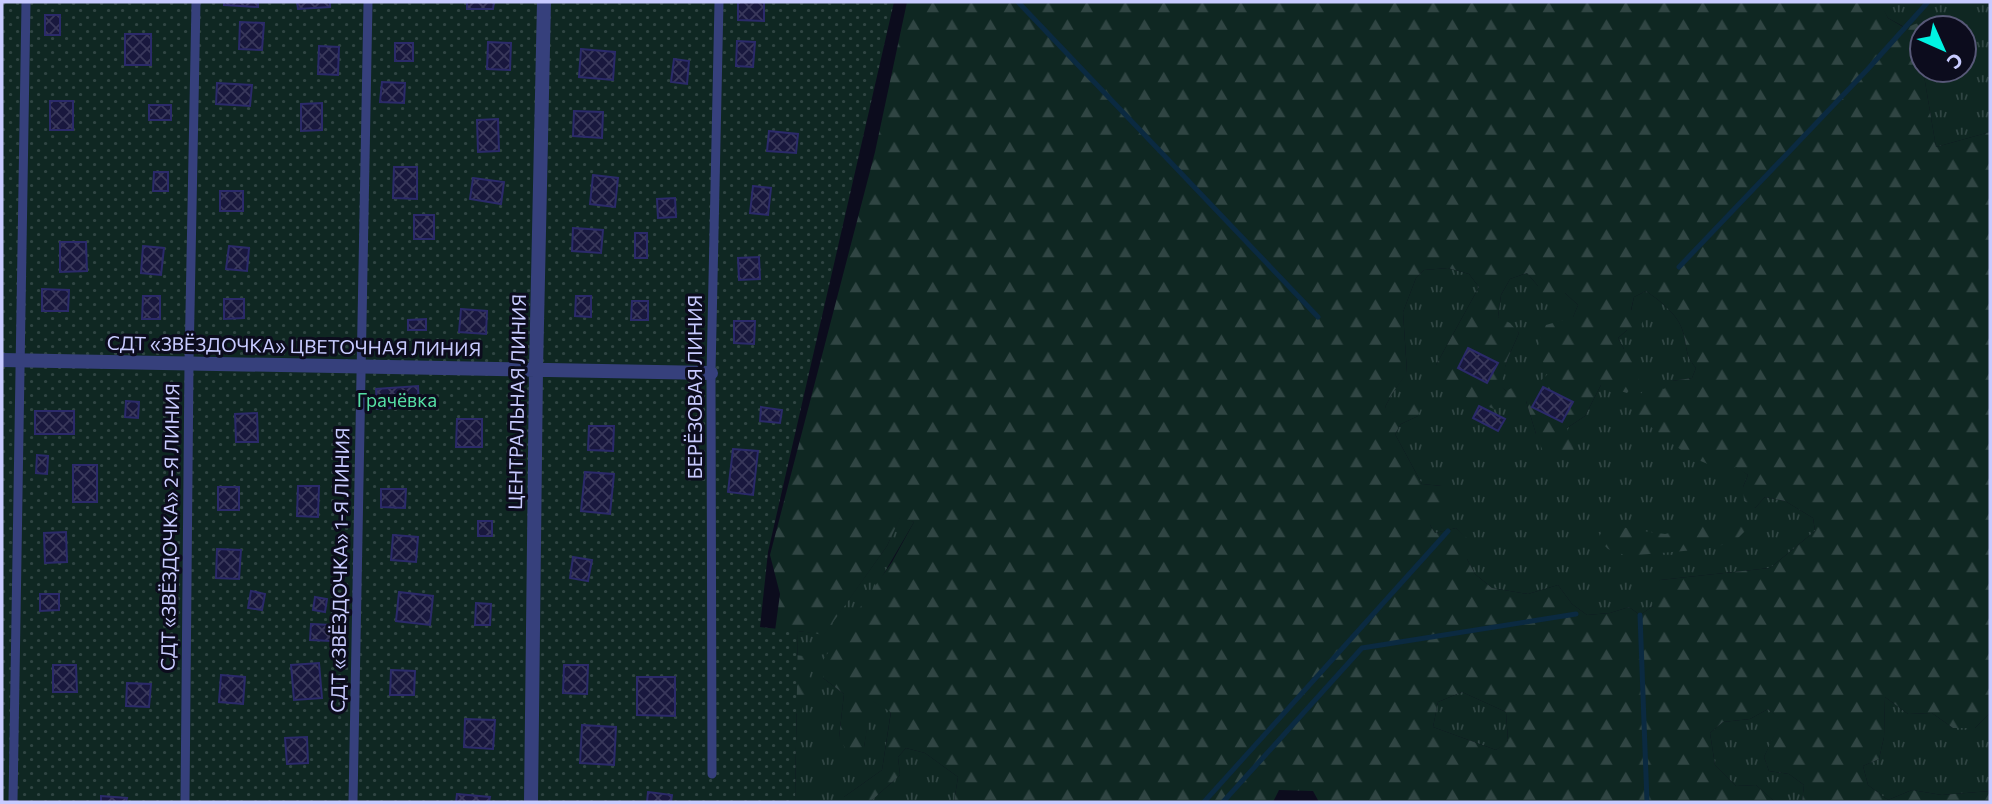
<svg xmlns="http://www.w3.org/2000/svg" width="1992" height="804" font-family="Commissioner,sans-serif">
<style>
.grass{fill:url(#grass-tufts)}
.forest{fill:url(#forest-firs);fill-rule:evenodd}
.park{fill:url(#park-dots)}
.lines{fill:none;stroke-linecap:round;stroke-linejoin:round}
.stream{stroke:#0b2a41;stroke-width:5}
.building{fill:url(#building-cross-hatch);stroke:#2b2a6a;stroke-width:2}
.service{stroke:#36407c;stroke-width:9}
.minor{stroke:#36407c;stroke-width:14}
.labels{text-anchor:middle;stroke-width:6;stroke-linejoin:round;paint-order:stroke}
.street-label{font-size:19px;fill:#c8cbff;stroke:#0c0c1d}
.park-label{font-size:19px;fill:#55dea4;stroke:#0c0c1d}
</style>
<defs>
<pattern id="grass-tufts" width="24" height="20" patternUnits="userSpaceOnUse" patternTransform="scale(1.75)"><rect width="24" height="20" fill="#0f2722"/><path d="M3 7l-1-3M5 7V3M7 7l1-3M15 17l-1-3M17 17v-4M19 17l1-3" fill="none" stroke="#304543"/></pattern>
<pattern id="forest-firs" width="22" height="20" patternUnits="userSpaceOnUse" patternTransform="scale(1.75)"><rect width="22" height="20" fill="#0f2722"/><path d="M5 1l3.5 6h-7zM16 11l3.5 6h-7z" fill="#304543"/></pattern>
<pattern id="park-dots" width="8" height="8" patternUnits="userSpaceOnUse" patternTransform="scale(1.75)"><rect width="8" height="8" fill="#0f2722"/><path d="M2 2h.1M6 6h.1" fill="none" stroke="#304543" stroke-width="1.8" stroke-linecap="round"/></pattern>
<pattern id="building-cross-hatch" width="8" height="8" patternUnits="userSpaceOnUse" patternTransform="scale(1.75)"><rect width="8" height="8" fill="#19183e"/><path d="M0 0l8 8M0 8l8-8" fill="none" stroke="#39385b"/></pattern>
</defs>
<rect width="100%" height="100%" fill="#0c0c1d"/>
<!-- grass -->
<path class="grass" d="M1879,2H1990V132L1936,147L1923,70H1964V28H1936L1938,24L1931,18L1906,28L1888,18Z
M1448,268L1469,274L1479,287L1436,365L1526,401L1536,434L1567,428L1585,416L1601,385L1624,349L1618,338L1627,330L1634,297L1646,291C1659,300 1679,315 1683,332C1688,349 1684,353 1696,368L1692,378L1672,381L1736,466L1748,475L1743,487L1755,508L1765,497L1785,501L1813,518L1815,531L1770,568L1660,580L1653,606L1640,615L1629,607L1610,613L1587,615L1572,604L1558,585L1528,594L1492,588L1475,574L1467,559V539L1456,528L1435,533L1430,525L1442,486L1422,484L1395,434L1401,424L1418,416L1399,409L1388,414L1385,407L1392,394L1407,372L1403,312L1416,278L1424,270Z
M1527,273L1538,286L1565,293L1578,305L1551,372L1533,389L1506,391L1500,386L1507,360L1519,333L1498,317L1501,295L1510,279Z
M900,517L914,522L823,678L844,694L839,738L864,747L871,700L891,711L882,770L844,797V802H795L798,631L824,634L887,546Z
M1462,692L1506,712L1508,742L1496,750L1433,727L1438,702Z
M1885,697L1908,714L1932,713L1953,728H1975L1990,713V791L1942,795L1912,790L1888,800L1868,785L1863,766L1879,759L1884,737Z
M1768,709L1782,720L1764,757L1769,771L1789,774L1804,785L1802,802H1775L1756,785L1736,786L1715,765L1710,733L1723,722L1750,719Z
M906,748L925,753L958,777L954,802H870L900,775L898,757Z"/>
<!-- forest -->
<path class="forest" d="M907,2H1880L1888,18L1905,28L1931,18L1938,24L1936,28H1922V49L1920,52L1936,147L1990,132V713L1975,728H1953L1932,713L1908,714L1885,697L1884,737L1879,759L1863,766L1868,785L1888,800L1912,790L1942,795L1990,791V802H1802L1804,785L1789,774L1769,771L1764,757L1781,720L1768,709L1750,719L1723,722L1710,733L1715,765L1736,786L1756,785L1775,802H1319L1313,791L1279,790L1273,802H954L958,777L925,753L906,748L898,757L900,775L870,802H844V797L882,770L891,712L872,701L864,747L847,751L839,738L844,694L823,678V660L892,562L914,522L900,518L887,546L824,635L798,631H775L780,594L770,555L875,152ZM1448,268L1469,274L1479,287L1436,365L1442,380L1469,399L1494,409L1526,401L1536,434L1544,454L1563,460L1574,450L1567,428L1585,416L1601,385L1627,393L1639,379L1633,351L1624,349L1618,338L1627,330L1641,327L1643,318L1631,310L1634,297L1646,291C1659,300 1679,315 1683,332C1688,349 1684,353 1696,368L1692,378L1672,381L1664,389L1650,382L1636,400L1634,414L1689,456L1724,471L1736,467L1748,475L1743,487L1744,501L1755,508L1765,497L1785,501L1813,518L1815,531L1770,568L1660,580L1650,592L1653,606L1640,615L1629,607L1610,613L1587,615L1572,604L1558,585L1528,594L1492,588L1475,574L1467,559L1468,539L1456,528L1435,533L1430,525L1443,514L1452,495L1442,486L1422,484L1395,434L1401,424L1418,416L1421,408L1413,401L1389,413L1385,407L1392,394L1407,373L1403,312L1416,278L1424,270ZM1527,273L1538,286L1535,296L1543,304L1565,293L1578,305L1573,317L1546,325L1539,341L1537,354L1550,372L1533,388L1519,384L1506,391L1501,386L1507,360L1519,333L1510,323L1498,317L1501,295L1510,279ZM1462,692L1506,712L1508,741L1496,750L1433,727L1438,702Z
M1727,520L1741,522L1745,531L1734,542L1706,549L1627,556L1608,549L1598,539L1606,523L1635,530L1665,534Z
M794,655L814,657L802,711L790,716Z"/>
<!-- park -->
<path class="park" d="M2,2H894L768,552L760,627L798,631L795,802H2Z"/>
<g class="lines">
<!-- stream -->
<path class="stream" d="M1018,2L1318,317
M1679,267L1867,70L1928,2
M1640,615L1647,802
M1204,802L1448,531
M1223,802L1362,648L1576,614"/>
</g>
<!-- building -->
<path class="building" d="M224,2H258V7L224,5Z
M297,2H330V7L298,9Z
M467,2H494L493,9H467Z
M738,2H764V21L738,20Z
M45,15H60V35H45Z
M240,22L264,23L262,50L239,49Z
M125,34H151V65H125Z
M737,41L755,42L753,67L736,66Z
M488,42L511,43L510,70L487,69Z
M395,43H413V61H395Z
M319,46L339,47L338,75L318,74Z
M581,49L615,52L613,80L579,77Z
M674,59L689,61L687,84L671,82Z
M382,82L405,83L404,103L380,102Z
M217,83L252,85L250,106L216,104Z
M50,101H73V130H50Z
M322,103V130L301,131V104Z
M149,105H171V120H149Z
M574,111L603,112L602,138L573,136Z
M498,119L499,151L478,152L477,120Z
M769,131L798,134L796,153L767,151Z
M394,167H417V199L393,198Z
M154,172H168V191H153Z
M593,175L618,178L615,207L590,204Z
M473,178L504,182L501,204L470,199Z
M753,186L771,188L768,215L750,213Z
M220,191H243V211H220Z
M675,198L676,217L658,218L657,199Z
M414,215H434V239H414Z
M573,228L603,230L601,253L572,251Z
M635,233H647V258H635Z
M60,242H86L87,271L60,272Z
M143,246L164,248L161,275L141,273Z
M229,246L249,248L247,271L226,269Z
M759,257L760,279L739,280L738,258Z
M42,289L69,290L68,311H42Z
M143,296H160V319H142Z
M576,296H591V317L575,316Z
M224,299H244V318L224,319Z
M632,301H648V320H631Z
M461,309L487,311L486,334L459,332Z
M426,319V330H408V320Z
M734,321H755L754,344L734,343Z
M1468,348L1498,363L1487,383L1458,368Z
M418,386L419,406L377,409L376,389Z
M1543,387L1573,402L1562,422L1532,407Z
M126,401L139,402L138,418L125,417Z
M1479,406L1505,419L1498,431L1473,418Z
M761,407L782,410L780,423L760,421Z
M35,411H74V434H35Z
M257,413L258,442H236L235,414Z
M457,419H482V447H456Z
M589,426H614L613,451L588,450Z
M733,449L758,451L753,495L728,492Z
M37,455L48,456L47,474L36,473Z
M73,465H97V502H73Z
M585,472L614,474L610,514L581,511Z
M298,486H319L318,517L297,516Z
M218,487H239V510H218Z
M381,489H406L405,508L381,507Z
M478,521H492V536H478Z
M66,532L67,562L45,563L44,533Z
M393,535L418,537L416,562L391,560Z
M217,549L241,550L239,579L216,578Z
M573,557L592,560L588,581L570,578Z
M251,591L265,594L262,610L248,608Z
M399,592L433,596L430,625L396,621Z
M40,594H59V610L40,611Z
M315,597L327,599L325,612L313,610Z
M476,603L491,604L490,625H475Z
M311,624L332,625L331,641L310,640Z
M319,663L322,698L294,700L291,665Z
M53,665H76L77,692H53Z
M564,665H588L587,694L563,693Z
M391,670L415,671L414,695H390Z
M221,675L245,677L243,704L219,702Z
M637,677H675V716L637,715Z
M127,683L151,684L149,707L126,706Z
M465,719L495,720L493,749L464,747Z
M582,725L616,727L614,765L580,763Z
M307,737L308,763L287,764L285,738Z
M648,792L672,795L671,802H647Z
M457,794L490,797L489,802H456Z
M101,796L127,798L126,802H101Z"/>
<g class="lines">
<!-- service -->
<path class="service" d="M712,774L711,373L719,2
M185,800L189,363L196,2
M13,802L26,2
M353,802L368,2"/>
<!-- minor -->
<path class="minor" d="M2,360L711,373
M531,802L536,370L544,2"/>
</g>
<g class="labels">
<!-- street labels -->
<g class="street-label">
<text transform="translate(294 346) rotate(1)" y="7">СДТ «ЗВЁЗДОЧКА» ЦВЕТОЧНАЯ ЛИНИЯ</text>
<text transform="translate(695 387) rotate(-90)" y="7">БЕРЁЗОВАЯ ЛИНИЯ</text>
<text transform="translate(517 402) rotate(-89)" y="7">ЦЕНТРАЛЬНАЯ ЛИНИЯ</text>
<text transform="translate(170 527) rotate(-89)" y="7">СДТ «ЗВЁЗДОЧКА» 2-Я ЛИНИЯ</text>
<text transform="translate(340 570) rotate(-89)" y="7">СДТ «ЗВЁЗДОЧКА» 1-Я ЛИНИЯ</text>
</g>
<!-- park labels -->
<g class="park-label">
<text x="397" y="407">Грачёвка</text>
</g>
</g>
<!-- border -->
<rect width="1992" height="804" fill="none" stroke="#c8cbff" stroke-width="7"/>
<!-- north arrow -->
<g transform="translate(1943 49) rotate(135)"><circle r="33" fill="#0c0c1d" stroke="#575877" stroke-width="2"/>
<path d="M0-5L12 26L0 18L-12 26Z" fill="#00f3e2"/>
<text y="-10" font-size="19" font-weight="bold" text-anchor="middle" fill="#c8cbff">С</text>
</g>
</svg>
